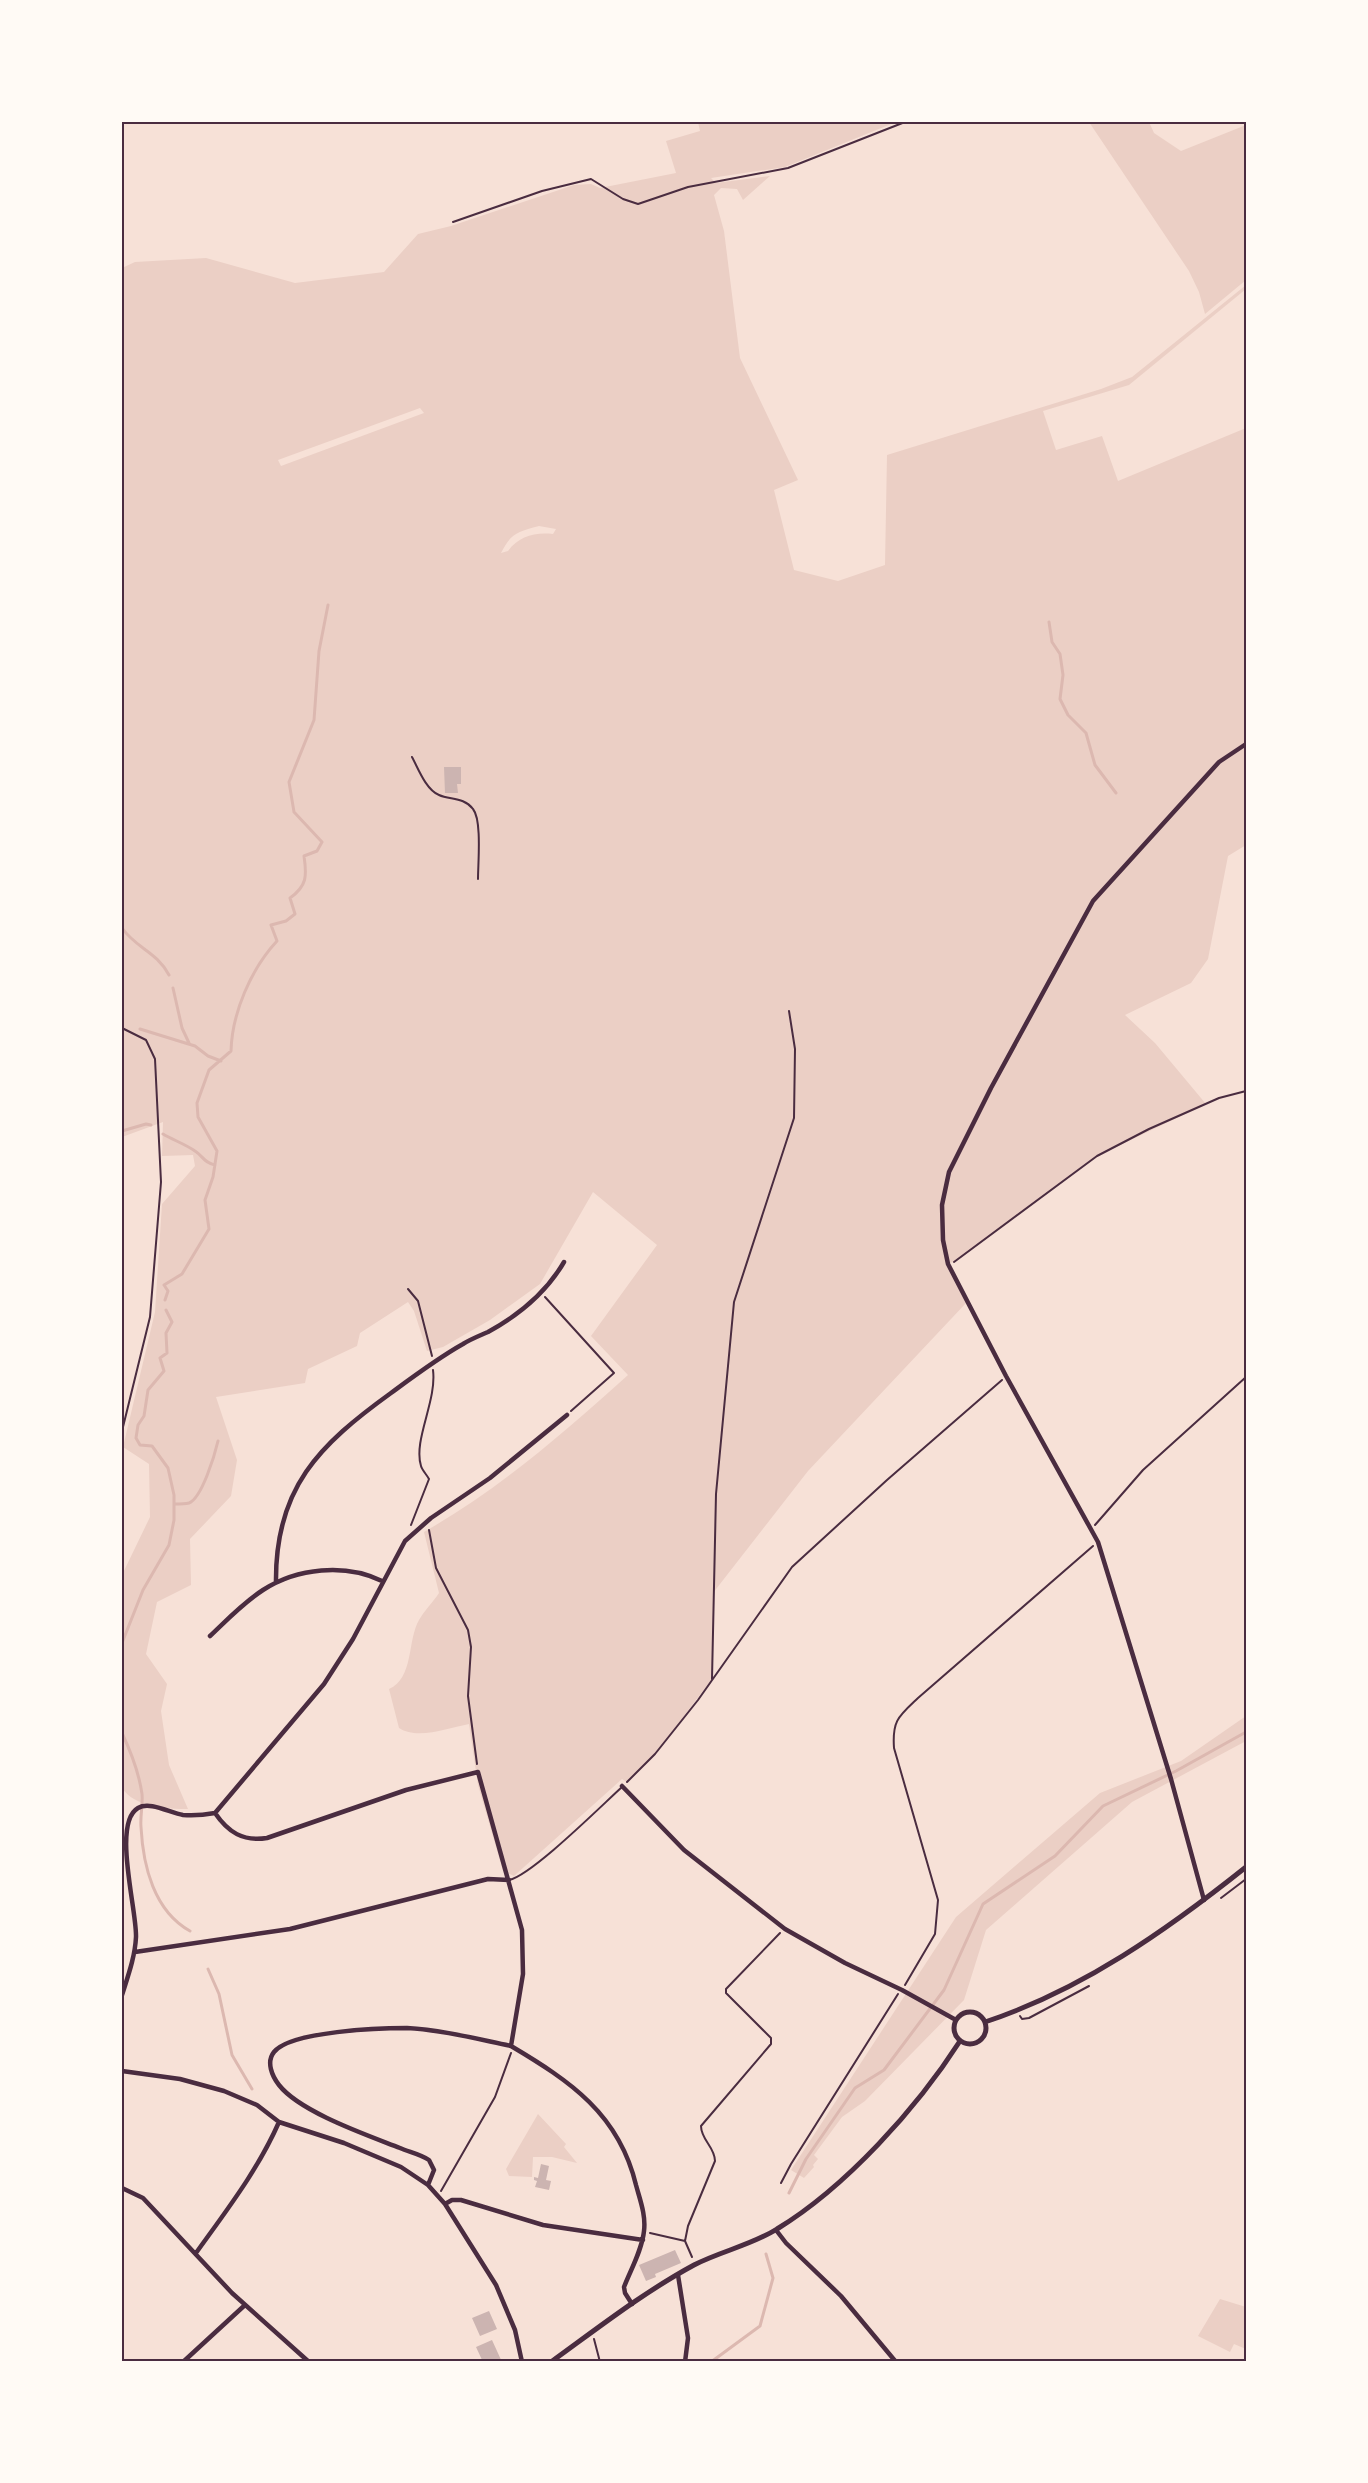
<svg xmlns="http://www.w3.org/2000/svg" width="1368" height="2483" font-family="'Golos Text',sans-serif">
<style>
.green{fill:#ebcfc5;fill-rule:evenodd}
.lines{fill:none;stroke-linecap:round;stroke-linejoin:round}
.stream{stroke:#dcb8b0;stroke-width:3}
.building{fill:#ccb4b1}
.path{stroke:#4a2c40;stroke-width:2}
.service{stroke:#4a2c40;stroke-width:2}
.minor{stroke:#4a2c40;stroke-width:4.5}
.tertiary{stroke:#4a2c40;stroke-width:5}
.neatline{fill:none;stroke:#4a2c40;stroke-width:2}
</style>
<rect width="100%" height="100%" fill="#f7e1d7"/>
<!-- green -->
<path class="green" d="M698,122H896L785,167L711,178L716,183L770,176L743,200L737,189L721,188L714,195L724,231L740,358L798,480L774,490L794,570L838,581L885,565L887,455L1101,389L1132,377L1246,285V289L1129,385L1043,411L1056,450L1102,436L1118,481L1246,428V845L1228,856L1208,959L1191,983L1125,1015L1155,1043L1206,1104L1097,1156L957,1260L948,1264L967,1302L808,1471L713,1593L712,1679L655,1754L627,1782L622,1779L514,1876L503,1871L478,1785L469,1724C449,1728 417,1740 399,1728L389,1689C414,1678 407,1641 419,1620C424,1611 433,1602 439,1593L424,1532C501,1488 562,1434 628,1375L591,1336L657,1245L593,1192L540,1284L490,1320L443,1347L427,1351L414,1311L408,1302L360,1333L357,1346L308,1369L305,1383L216,1397L237,1460L231,1496L190,1539L191,1585L157,1602L146,1654L167,1684L161,1711L169,1765L188,1809C167,1809 134,1807 122,1788V1575L150,1517L149,1464L123,1447L155,1312L162,1204L195,1166L193,1155L162,1156L163,1122L122,1137V268L135,262L206,258L295,283L384,272L418,234L451,226L574,185L591,184L600,188L676,173L666,141L700,131ZM420,408L424,413L281,466L278,460ZM539,526L556,529L553,534C535,532 519,536 508,551L501,553C511,533 517,532 539,526Z
M1089,122H1149L1154,133L1181,151L1246,125V280L1205,314L1199,292L1189,271Z
M1246,1716V1741L1132,1802L986,1930L964,2000L865,2101L842,2117L814,2155L818,2159L813,2165L814,2167L804,2178L791,2170L956,1917L1100,1793L1181,1761Z
M538,2114L566,2144L564,2147L577,2163L552,2157H533L532,2177L509,2176L506,2169Z
M1220,2299L1246,2307V2349L1234,2344L1230,2352L1198,2336Z"/>
<g class="lines">
<!-- stream -->
<path class="stream" d="M1049,622L1052,642L1060,654L1063,675L1060,699L1068,715L1086,733L1095,765L1116,793
M122,928C137,949 156,951 169,975
M173,988L182,1028L189,1043
M140,1029L195,1046L208,1056L221,1061
M122,1131L146,1124L151,1125
M163,1134C173,1140 185,1144 195,1151C203,1156 204,1163 215,1165
M165,1300L168,1291L164,1285L182,1274L209,1229L205,1200L213,1177L217,1151L198,1117L197,1103L209,1070L231,1051C232,1013 251,969 277,941L271,925L286,921L295,914L290,898C307,886 307,876 304,856L317,851L322,842L294,812L289,782L314,720L319,651L328,605
M174,1504C179,1504 185,1504 189,1503C202,1498 215,1454 218,1441
M122,1643L143,1590L169,1545L174,1520V1495L168,1468L152,1446L140,1445L136,1438L138,1425L144,1416L148,1390L164,1371L160,1358L167,1353L166,1333L172,1322L166,1310
M122,1697V1710
M122,1733C131,1752 139,1773 142,1794C143,1805 140,1816 141,1827C143,1866 154,1911 190,1931
M208,1969L219,1994L232,2055L252,2089
M789,2193L806,2159L855,2088L884,2070L944,1990L983,1904L1055,1856L1103,1806L1176,1771L1246,1732
M711,2362L760,2326L773,2278L766,2254"/>
</g>
<!-- building -->
<path class="building" d="M444,767H461V784H457L458,793H445Z
M541,2164L549,2166L546,2180L551,2181L549,2190L535,2187L537,2181L534,2180V2177L538,2178Z
M675,2250L681,2263L655,2274L656,2277L646,2281L639,2265Z
M489,2311L497,2329L480,2336L472,2318Z
M492,2340L502,2362H483L476,2347Z"/>
<g class="lines">
<!-- path -->
<path class="path" d="M453,222L542,191L591,179L623,199L638,204L688,187L788,168L905,122
M412,757C418,768 426,790 439,795C450,800 464,797 473,809C482,820 478,863 478,879
M122,1028L146,1040L155,1059L161,1182L150,1317L122,1431
M954,1262L1097,1156L1149,1129L1219,1098L1246,1091
M408,1289L418,1301L432,1356
M545,1297L614,1373L571,1411
M411,1525L429,1479C427,1475 422,1470 421,1466C413,1440 437,1401 433,1370
M1095,1525L1143,1470L1246,1377
M429,1530L436,1568L468,1630L471,1647L468,1696L477,1764
M712,1679L716,1494L734,1302L794,1118L795,1049L789,1011
M627,1782L655,1754L698,1700L792,1567L887,1480L1002,1380
M1221,1898L1246,1879
M905,1985L935,1934L938,1900L894,1748C892,1720 899,1716 918,1698L1093,1546
M1020,2016L1022,2019L1029,2018L1089,1986
M781,2183L791,2164L898,1994
M441,2191L495,2097L511,2053
M650,2233L685,2241
M685,2241L688,2226L715,2161C715,2147 701,2140 701,2126L771,2044V2038L726,1993V1989L780,1933
M685,2241L692,2257
M594,2339L600,2362"/>
<!-- service -->
<path class="service" d="M509,1880C532,1875 601,1806 622,1787"/>
<!-- minor -->
<path class="minor" d="M276,1582C275,1488 319,1445 391,1393C414,1376 438,1358 463,1344C471,1339 479,1336 488,1332C519,1315 546,1293 564,1262
M210,1636C227,1620 243,1603 263,1590C297,1568 345,1563 382,1581
M622,1786L684,1850L785,1929L845,1963L902,1990L956,2020
M215,1813C228,1832 243,1842 267,1838L406,1790L478,1772L522,1930L523,1974L511,2046C570,2081 619,2114 636,2185C640,2200 646,2215 644,2231C642,2250 631,2269 624,2287L625,2293L632,2304
M1204,1900L1171,1779L1098,1542L1006,1376L948,1264L943,1240L942,1205L949,1172L991,1088L1093,901L1219,762L1246,744
M135,1952L290,1929L488,1879L509,1880
M122,1995C128,1976 135,1957 136,1937C137,1910 112,1823 138,1808C150,1801 170,1813 183,1815C194,1816 204,1815 215,1813L324,1684L353,1639L405,1541L431,1518L490,1478L567,1415
M122,2071L180,2079L224,2091L257,2105L279,2122L344,2143L401,2167L428,2185L445,2204L496,2285L515,2330L522,2362
M428,2185L434,2170L429,2160C420,2154 409,2152 400,2148C367,2135 300,2112 279,2085C272,2076 266,2062 274,2052C291,2031 381,2028 407,2028C442,2030 477,2039 511,2046
M122,2188L143,2198L232,2293L309,2362
M445,2204L452,2200H461L543,2225L643,2240
M776,2230L786,2243L841,2296L896,2362
M196,2253C226,2211 258,2170 279,2122
M678,2275L688,2338L685,2362
M183,2362L245,2305"/>
<!-- tertiary -->
<path class="tertiary" d="M954 2028a16 16 0 1 1 32 0a16 16 0 1 1-32 0Z
M985,2022C1082,1990 1167,1930 1246,1867
M551,2362C598,2328 644,2292 694,2265C721,2251 752,2245 777,2229C846,2187 917,2108 960,2041"/>
</g>
<!-- border -->
<rect width="1368" height="2483" fill="none" stroke="#fffaf5" stroke-width="246"/>
<rect x="123" y="123" width="1122" height="2237" class="neatline"/>
</svg>
